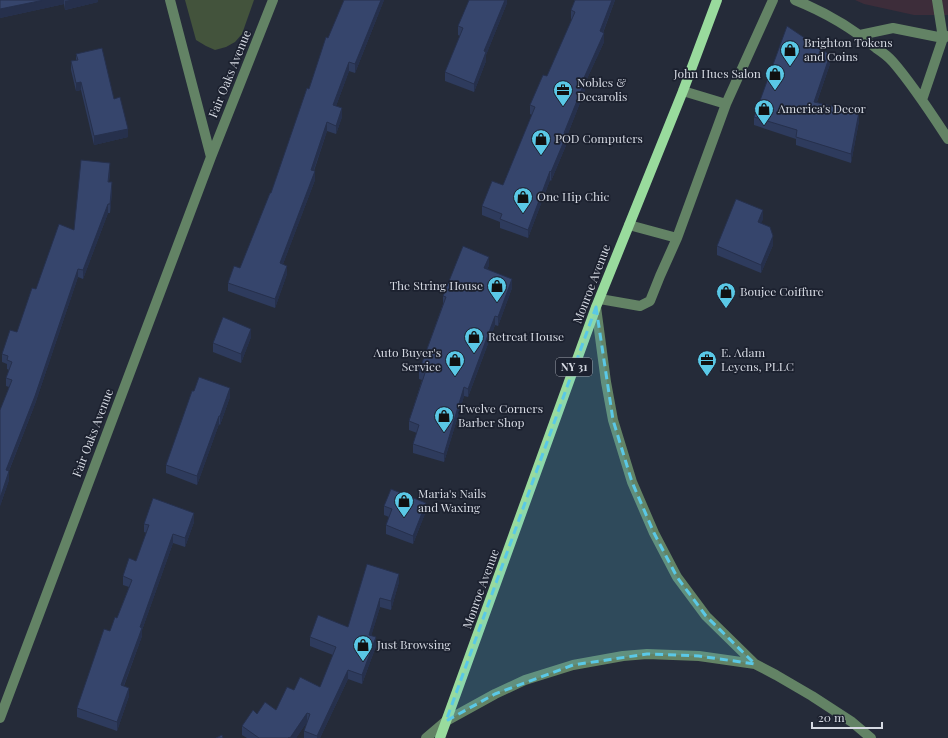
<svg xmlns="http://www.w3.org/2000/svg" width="948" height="738" font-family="'Playfair Display',serif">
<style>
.commercial{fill:#3d2d3a}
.green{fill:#43533c}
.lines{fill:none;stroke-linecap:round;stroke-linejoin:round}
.minor{stroke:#638365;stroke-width:10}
.major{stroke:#99db9d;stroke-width:10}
.wall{fill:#2e3b5d}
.shaded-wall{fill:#26304c}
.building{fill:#36456c;stroke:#26304c}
.marked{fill:#5ac8e6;fill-opacity:0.2;stroke:#5ac8e6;stroke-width:3;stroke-dasharray:8 5;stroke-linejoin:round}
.labels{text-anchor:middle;stroke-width:3.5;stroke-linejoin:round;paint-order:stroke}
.shield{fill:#1c212f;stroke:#9ea2ac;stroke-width:1}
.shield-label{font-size:11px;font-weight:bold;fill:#d5d9e2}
.poi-label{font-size:12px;fill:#d5d9e2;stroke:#1c212f;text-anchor:start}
.street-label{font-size:12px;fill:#d5d9e2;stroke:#1c212f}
</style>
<rect width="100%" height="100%" fill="#252b39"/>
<!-- commercial -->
<path class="commercial" d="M855,0H948V15H914L864,4Z"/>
<!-- green -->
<path class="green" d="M185,0H254L242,34L235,42L226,47L215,50L206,46L196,40Z"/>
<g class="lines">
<!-- minor -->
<path class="minor" d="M170,0L211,157
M795,0C825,12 851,27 876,48C882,52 888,56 893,62C913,85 931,113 948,139
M860,35L893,28L943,38L948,36
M683,91L726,104L773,0
M922,100L943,38L937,0
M629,225L677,238L726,104
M600,299L640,306L650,301L660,276L677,238
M596,307L606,382L613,420L632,482L654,533L677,577L706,616L755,664L776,675L812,696L852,722L871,738
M0,718L211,157L273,0
M426,738L446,721L495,694L525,680L573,665L623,656L647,654L699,656L755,664"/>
<!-- major -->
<path class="major" d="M440,738L596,307L683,91L717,0"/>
</g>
<!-- wall -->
<path class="wall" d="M0,0H98V2L65,10L64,4L0,18Z
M344,0H384L355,73L349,71L336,106L342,117L336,134L327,131L314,171L315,180L283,264L287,274L275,308L228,291V283L240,268L271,193L309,89Z
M507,0V3L486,55V61L474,92L445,81V72L460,36L458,35V26Z
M575,0H615L603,33L604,42L585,83V90L567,136V143L551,181L550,180L528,238L500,228V222L482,215V206L503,185L532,115L530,114V105L547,76L572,19H571V10Z
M76,54L114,99L128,137L94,145L81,90L76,91L71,70V61L76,60Z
M830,64L817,102L859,121L851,163L796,145V139L754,125V117Z
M110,172L109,182L112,191L110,213H108L83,279L78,277L35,404L9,471V480L0,506L9,387L6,386V378L9,370L7,369V364L2,362V354L17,332L36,289L74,230Z
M763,219L761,223L773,245L761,273L717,255V246Z
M489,265L487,270L512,288L498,326L495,325L468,397L464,396L444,462L413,453V444L417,433L409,430V421L422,380L419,379V371L443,304V296Z
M251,337L241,363L213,352V343Z
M194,391L230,397L220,425L219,424L197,485L166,473V465Z
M384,506L426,511L413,544L386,534V525L389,517L384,515Z
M194,522L185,547L173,543L142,630V636L124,686L129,696L117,731L77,717V708L110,631L117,618L129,587L123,585V576L136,561L147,533L144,532V524Z
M367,564L399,582L391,610L380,607L371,636L376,646L362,684L348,679L320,738H304V731L307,722L296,738H247L242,735V726L257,714L276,710L294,690L320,687L333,655L310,646V637L348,627Z"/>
<!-- shaded-wall -->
<path class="shaded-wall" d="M44,0H64V4L0,18V9Z
M70,0H98V2L65,10V1Z
M381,0H384L355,73V64Z
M505,0H507V3L486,55V61L474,92V84L484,51Z
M612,0H615L600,40V31Z
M604,33V42L585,83V90L567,136V143L551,181V172L583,80Z
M830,55V64L814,110V102Z
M349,62V71L333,114V105Z
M81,82V90L76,91V83Z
M342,108V117L336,134V126Z
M859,112V121L851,163V154Z
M327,122V131L311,178V170Z
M128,129V137L94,145V136Z
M110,163V172L108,190V182Z
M315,171V180L280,272V263Z
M550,171V180L528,238V230Z
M112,182V191L110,213V204Z
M108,204V213L83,279V270Z
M763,210V219L758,231V222Z
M773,236V245L761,273V265Z
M489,257V265L484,277V268Z
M287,266V274L275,308V299Z
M78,269V277L35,404L6,478V470Z
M512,279V288L498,326V317Z
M495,316V325L468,397V389Z
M251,329V337L241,363V354Z
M464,387V396L444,462V454Z
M230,388V397L220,425V416Z
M219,416V424L197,485V476Z
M9,471V480L0,506V498Z
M426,503V511L413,544V536Z
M194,513V522L185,547V538Z
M173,534V543L142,630V636L121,693V685L140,627Z
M399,574V582L391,610V601Z
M380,598V607L369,643V635Z
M376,637V646L362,684V675Z
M348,670V679L320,738H317V736Z
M129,688V696L117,731V722Z
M307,713V722L296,738H290Z"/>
<!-- building -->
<path class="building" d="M0,0H44L0,9Z
M344,0H381L355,64L349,62L333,105L342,108L336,126L327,122L311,170L315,171L280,263L287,266L275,299L228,283L234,266L240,268L270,193H271L307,88L309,89L326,37L328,38Z
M469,0H505L484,51L486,52L474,84L445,72L463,28L458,26Z
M575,0H612L600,31L604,33L583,80L585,81L564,133L567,134L551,172L550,171L528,230L500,219L502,214L482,206L492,181L503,185L535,107L530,105L543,75L547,76L575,12L571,10Z
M787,26L830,55L814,102L859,112L851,154L796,137L797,130L754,117Z
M102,48L114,99L120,97L128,129L94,136L81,82L76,83L71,61L78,60L76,54Z
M81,160L110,163L108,182H112L110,204H108L83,270L78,269L35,396L6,470L9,471L0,498V410L12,380L6,378L12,362L7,360L8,356L2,354L10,330L17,332L32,288L36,289L59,224L74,230Z
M736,199L763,210L758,222L770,227L773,236L761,265L717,246Z
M463,246L489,257L484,268L512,279L498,317L495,316L468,389L464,387L444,454L413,444L419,425L409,421L425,373L419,371L446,297L443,296Z
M223,317L251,329L241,354L213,343Z
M199,377L230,388L220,416H219L197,476L166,465L192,391H194Z
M391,489L426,503L413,536L386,525L392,509L384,506Z
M153,498L194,513L185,538L173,534L140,627L142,628L121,685L129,688L117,722L77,708L104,629L110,631L115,617L117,618L132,580L123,576L129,558L136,561L149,525L144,524Z
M367,564L399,574L391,601L380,598L369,635L376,637L362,675L348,670L317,736L304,731L310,714L307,713L290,738L289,737L288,738H259L242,726L253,710L257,714L265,702L276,710L287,687L294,690L300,677L320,687L336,647L310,637L318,615L348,627Z
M222,735L223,738H216Z"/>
<!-- marked area -->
<path class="marked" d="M596,307L613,420L632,482L654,533L677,577L706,616L755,664L699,656L647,654L573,665L495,694L446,721Z"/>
<!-- icons -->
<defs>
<symbol id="shop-pin" viewBox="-11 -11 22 30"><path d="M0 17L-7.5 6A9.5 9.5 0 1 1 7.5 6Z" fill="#5ac8e6" stroke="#1c212f"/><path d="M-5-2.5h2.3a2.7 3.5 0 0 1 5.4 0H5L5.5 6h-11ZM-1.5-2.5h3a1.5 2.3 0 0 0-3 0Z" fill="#111"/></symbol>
<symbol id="office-pin" viewBox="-11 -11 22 30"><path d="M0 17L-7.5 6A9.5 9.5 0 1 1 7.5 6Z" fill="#5ac8e6" stroke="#1c212f"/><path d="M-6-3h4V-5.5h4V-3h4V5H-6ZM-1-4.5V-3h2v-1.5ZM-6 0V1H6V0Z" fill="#111"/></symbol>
</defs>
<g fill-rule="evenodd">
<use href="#shop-pin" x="779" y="39" width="22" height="30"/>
<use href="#shop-pin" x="764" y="63" width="22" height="30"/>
<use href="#office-pin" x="552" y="79" width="22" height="30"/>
<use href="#shop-pin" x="753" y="98" width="22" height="30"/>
<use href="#shop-pin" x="530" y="128" width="22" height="30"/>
<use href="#shop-pin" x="512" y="186" width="22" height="30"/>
<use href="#shop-pin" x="486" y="275" width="22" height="30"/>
<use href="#shop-pin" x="715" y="281" width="22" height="30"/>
<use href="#shop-pin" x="463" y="326" width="22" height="30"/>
<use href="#shop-pin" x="444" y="349" width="22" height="30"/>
<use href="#office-pin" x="696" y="349" width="22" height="30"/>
<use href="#shop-pin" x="433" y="405" width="22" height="30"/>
<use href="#shop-pin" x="393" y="490" width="22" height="30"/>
<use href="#shop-pin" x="352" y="634" width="22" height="30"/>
</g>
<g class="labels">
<!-- shield labels -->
<rect class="shield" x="556" y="358" width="36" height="18" rx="3"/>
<g class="shield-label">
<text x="574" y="371">NY 31</text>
</g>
<!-- poi labels -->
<g class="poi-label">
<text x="804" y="47">Brighton Tokens<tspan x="804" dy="14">and Coins</tspan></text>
<text x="761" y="78" text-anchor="end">John Hues Salon</text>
<text x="577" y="87">Nobles &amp;<tspan x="577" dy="14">Decarolis</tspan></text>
<text x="778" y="113">America's Decor</text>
<text x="555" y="143">POD Computers</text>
<text x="537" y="201">One Hip Chic</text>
<text x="483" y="290" text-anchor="end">The String House</text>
<text x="740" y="296">Boujee Coiffure</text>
<text x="488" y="341">Retreat House</text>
<text x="441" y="357" text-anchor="end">Auto Buyer's<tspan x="441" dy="14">Service</tspan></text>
<text x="721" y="357">E. Adam<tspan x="721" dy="14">Leyens, PLLC</tspan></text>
<text x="458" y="413">Twelve Corners<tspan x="458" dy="14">Barber Shop</tspan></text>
<text x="418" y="498">Maria's Nails<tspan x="418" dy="14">and Waxing</tspan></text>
<text x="377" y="649">Just Browsing</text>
</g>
<!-- street labels -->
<g class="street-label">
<text transform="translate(230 74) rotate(-68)" y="4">Fair Oaks Avenue</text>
<text transform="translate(592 284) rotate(-69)" y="4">Monroe Avenue</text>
<text transform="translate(93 433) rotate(-69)" y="4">Fair Oaks Avenue</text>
<text transform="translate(481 589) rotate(-70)" y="4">Monroe Avenue</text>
</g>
</g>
<!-- scale -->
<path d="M812 722v6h70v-6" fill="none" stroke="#d5d9e2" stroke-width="2"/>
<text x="818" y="722" font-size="12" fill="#d5d9e2" stroke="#1c212f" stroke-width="3" paint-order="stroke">20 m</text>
</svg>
